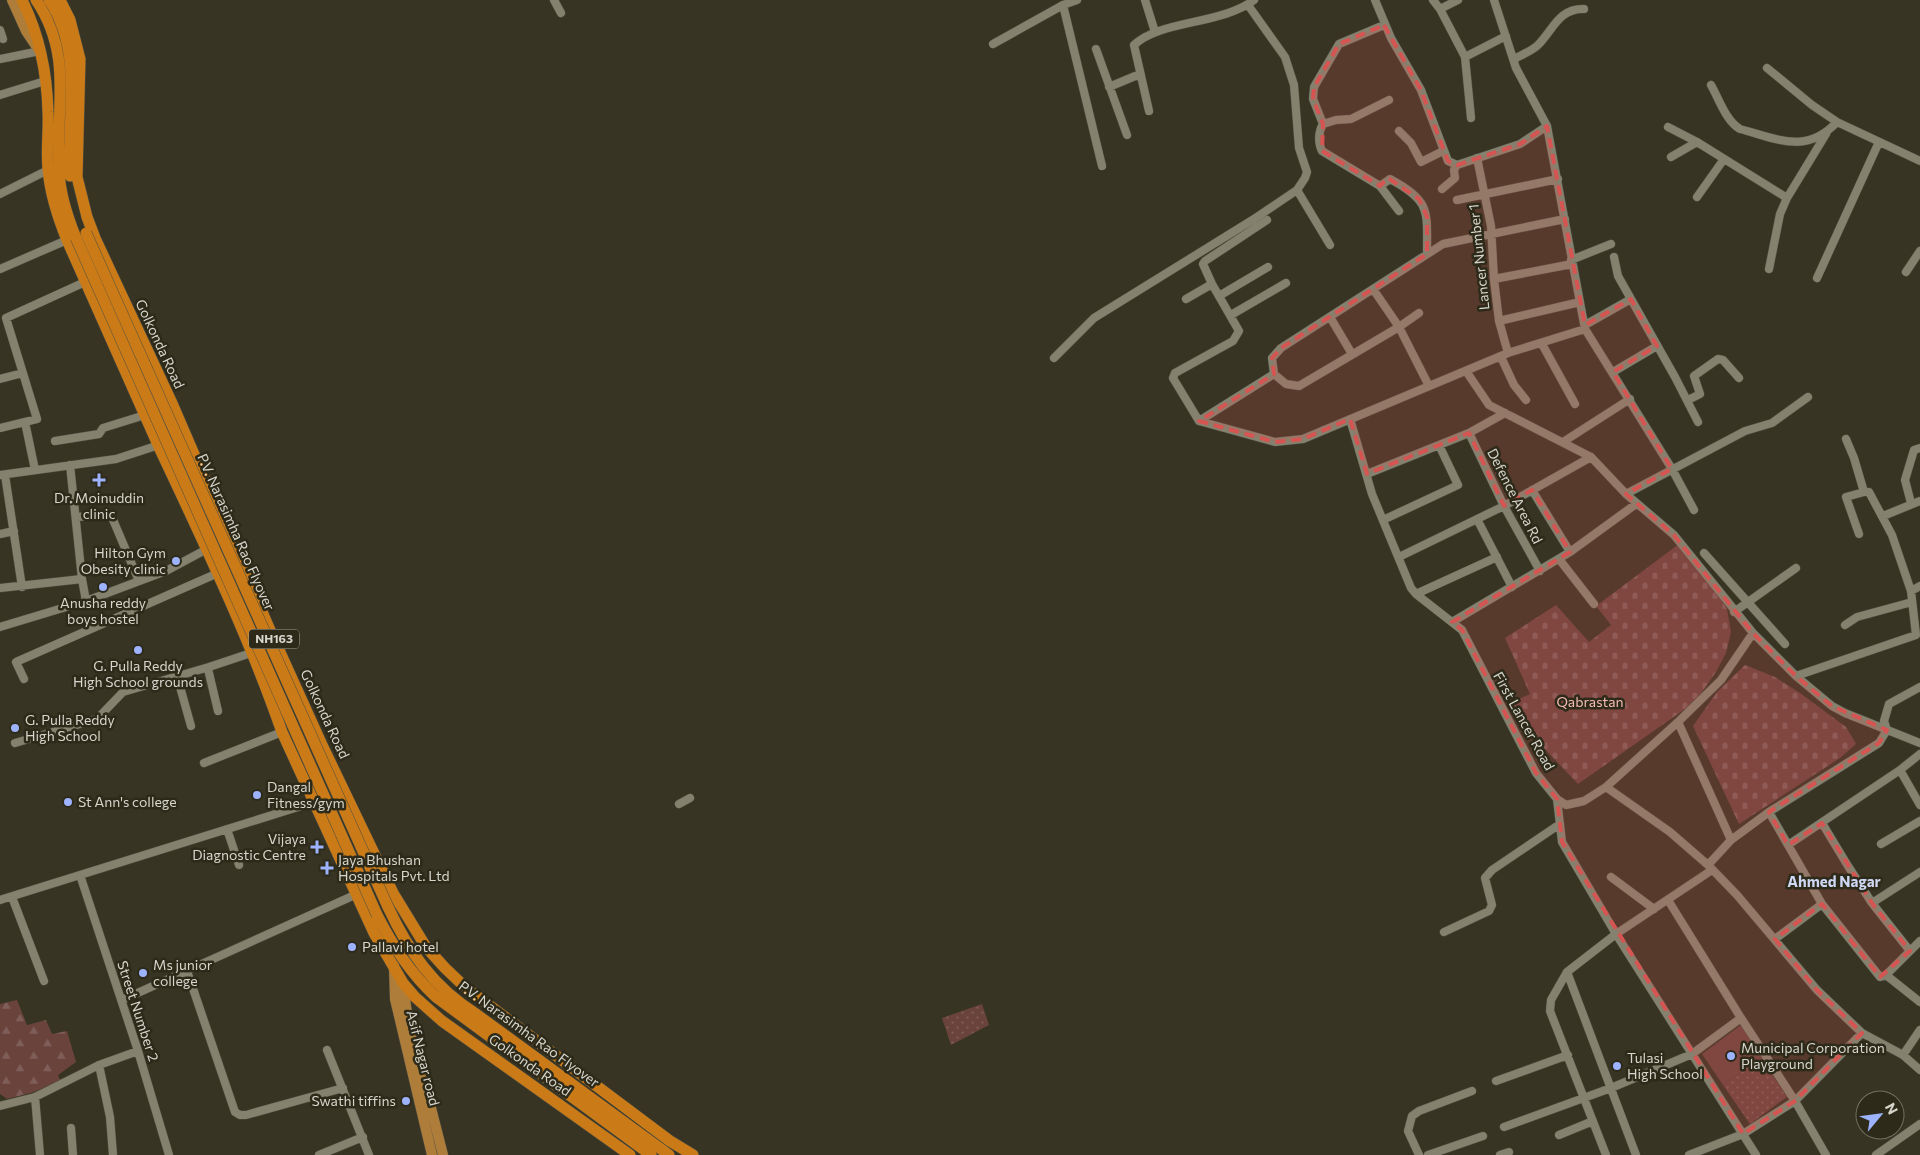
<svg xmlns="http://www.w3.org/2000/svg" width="1920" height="1155" font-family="Commissioner,sans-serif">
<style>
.forest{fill:url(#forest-firs)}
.cemetery{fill:url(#cemetery-stones)}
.park{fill:url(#park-dots)}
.pitch{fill:#6b433d}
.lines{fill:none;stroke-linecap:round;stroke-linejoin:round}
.minor-casing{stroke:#525042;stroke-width:9}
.major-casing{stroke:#525042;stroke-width:11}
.highway-casing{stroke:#525042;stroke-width:12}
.minor{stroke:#84816e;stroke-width:8}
.major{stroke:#ae7d3a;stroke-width:10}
.highway{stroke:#ca7b17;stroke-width:11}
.highway-bridge-casing{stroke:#525042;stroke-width:12;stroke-linecap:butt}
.highway-bridge{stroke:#ca7b17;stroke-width:11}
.marked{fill:#d65451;fill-opacity:0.2;stroke:#d65451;stroke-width:4;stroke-dasharray:10 6;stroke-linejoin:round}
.poi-dot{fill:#9eb3fd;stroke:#2d2a1a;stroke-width:2}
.labels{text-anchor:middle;stroke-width:5;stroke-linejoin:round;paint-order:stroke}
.shield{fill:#2d2a1a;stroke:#a4a297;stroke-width:1}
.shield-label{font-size:12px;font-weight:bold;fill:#d7d6cc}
.street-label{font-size:14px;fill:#d7d6cc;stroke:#2d2a1a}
.poi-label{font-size:14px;fill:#d7d6cc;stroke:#2d2a1a;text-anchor:start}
.park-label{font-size:14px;fill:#f5bcb2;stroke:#2d2a1a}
.neighbourhood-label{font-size:15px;font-weight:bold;fill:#ced7f3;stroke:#2d2a1a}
</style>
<defs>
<pattern id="forest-firs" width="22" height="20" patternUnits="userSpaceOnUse" patternTransform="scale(1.25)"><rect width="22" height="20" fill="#6b433d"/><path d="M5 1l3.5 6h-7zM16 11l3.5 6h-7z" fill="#7f5d58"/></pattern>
<pattern id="cemetery-stones" width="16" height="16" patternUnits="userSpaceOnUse" patternTransform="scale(1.25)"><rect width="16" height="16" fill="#6b433d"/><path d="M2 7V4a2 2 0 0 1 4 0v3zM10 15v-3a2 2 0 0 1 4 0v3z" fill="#7f5d58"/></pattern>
<pattern id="park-dots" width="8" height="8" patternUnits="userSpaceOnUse" patternTransform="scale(1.25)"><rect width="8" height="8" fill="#6b433d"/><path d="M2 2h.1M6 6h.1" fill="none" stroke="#7f5d58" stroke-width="1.8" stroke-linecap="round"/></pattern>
</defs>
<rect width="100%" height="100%" fill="#373424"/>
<!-- forest -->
<path class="forest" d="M17,1000L27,1025L46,1020L52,1034L67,1031L76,1062L58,1075L60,1080L34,1092L7,1099L0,1094V1004Z"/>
<!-- cemetery -->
<path class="cemetery" d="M1679,544L1712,586L1727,609L1731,632L1726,653L1716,672L1695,702L1578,784L1525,728L1512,702L1530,694L1505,638L1556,605L1589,642L1611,625L1596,606Z
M1745,665L1775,677L1800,693L1846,727L1856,744L1840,758L1739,824L1693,726L1717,692Z"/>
<!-- park -->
<path class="park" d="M982,1004L989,1025L951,1045L942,1018Z
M1761,1057L1787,1097L1750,1124L1723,1085Z"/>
<!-- pitch -->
<path class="pitch" d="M1741,1025L1761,1057L1723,1085L1702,1054Z"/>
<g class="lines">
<defs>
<path id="minor" d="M554,0L561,13
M1145,0L1155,32
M1375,0L1391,38L1421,90L1448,161L1457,165L1520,144L1547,126
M1433,0L1440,9L1465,57L1471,118
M1494,0L1516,68L1547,126L1585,329L1672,469L1694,510
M1063,5L1102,166
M1440,9L1458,0
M1384,25L1339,44L1314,87L1313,99L1323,124C1318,132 1318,143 1322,151L1380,186L1399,211
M0,30L3,39
M993,44L1063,5L1077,0
M1096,49L1127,135
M1465,57L1506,36
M0,59L40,51
M1514,59C1521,55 1532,51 1538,45C1553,30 1559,8 1584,9
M1767,68L1812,105L1837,122
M1711,85C1719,99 1726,121 1740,129C1778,139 1806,155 1837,122L1920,161
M1109,87L1140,74
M0,95L45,81
M1149,111L1134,45C1160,20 1221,25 1254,0
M1323,124L1336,120L1351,119L1389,100
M1668,127L1697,142L1787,198
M1399,131L1411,143L1421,162L1443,151
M1671,157L1697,142
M1477,158L1491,226L1494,279L1499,321L1508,353
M1380,186L1390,179C1431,201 1427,211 1427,253
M1442,189L1455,178L1454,170L1457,165
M1297,190L1330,245
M0,194L48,170
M1697,197L1724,159
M1457,200L1558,179
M1267,220L1205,261L1203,264L1212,284L1239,331L1233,341L1175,373L1173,378L1199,421L1275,442L1303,439L1508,353L1585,329
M1614,257L1618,276L1675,377L1698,422
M1571,260L1611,244
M0,269L67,240
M1769,269L1780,214L1787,198L1826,134
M1906,272L1920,251
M1817,278L1879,142
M1494,279L1572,264
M1373,289L1399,327L1429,386
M1219,296L1268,267
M1186,299L1212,284
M1419,313L1399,327L1299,386L1286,384L1274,374L1272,358L1281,348L1443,244L1565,219
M1231,315L1286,283
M1330,317L1352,354
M1499,321L1580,302
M1585,325L1631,299
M1542,344L1575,404
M1501,357L1514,385L1526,400
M1054,358L1094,318L1254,219L1297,190L1305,178L1307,172L1299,148L1294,85L1285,57L1248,5
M1466,371L1489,405L1591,457L1626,494L1674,535L1753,633L1796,676L1832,706L1845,713L1920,743
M1613,372L1657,346
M0,379L23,373
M1688,400L1700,394L1694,376L1718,359L1723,360L1739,378
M1350,419L1372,494L1411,588L1416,594L1462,630L1536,773L1557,799L1566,805L1584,801L1606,787L1670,832L1708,865L1737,895L1817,990L1862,1033L1903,1055L1920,1070
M1199,421L1274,374
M25,422L35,470
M0,428L37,419L6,318L85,282
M1469,433L1504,506L1540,571
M55,441L99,434L103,428L145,415
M1563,442L1630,399
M70,465L82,579L86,601
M1367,474L1469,433L1505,413
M0,475L116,459L159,445
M5,475L22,587
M1532,490L1570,552
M1626,494L1745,431L1772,423L1808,397
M1911,503L1905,480L1914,450L1920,448
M1883,516L1920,501
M76,517L111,515L139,581
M1477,519L1512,587
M1383,520L1458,485L1439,445
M0,534L14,531
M1859,534L1846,497L1864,492
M1704,553L1785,644
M1399,557L1504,506L1591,457
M1559,559L1594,604
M0,588L82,579
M1911,591L1920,586
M1416,594L1497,557
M1734,612L1796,568
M1452,622L1570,552L1636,504
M1845,625L1857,617L1912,602
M0,627L86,601L166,571L207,549
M177,676L191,726
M1796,676L1916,635L1911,591L1892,535L1869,492H1864L1854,458L1846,439
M24,679L16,662L218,573
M218,711L208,669L209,667L251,653
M1678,722L1731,840
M15,743L97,719L123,692L209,667
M204,763L282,732
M1900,770L1920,805
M1606,787L1678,722L1721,680L1753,633
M1557,799L1562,842L1616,934L1756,1155
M679,804L690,798
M1769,812L1788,845
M1822,823L1848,866L1872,903L1910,951
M227,829L239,865
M1881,844L1920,821
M1708,865L1731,840L1769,812L1879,743L1887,730L1884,721L1889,704L1920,687
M80,875L138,1051L169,1155
M1611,877L1654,909
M12,897L44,981
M0,900L314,802
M1668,900L1741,1018L1795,1101L1826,1155
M1872,903L1920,872
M1444,932L1489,911L1492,905L1485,878L1492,870L1560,824
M1775,939L1822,904
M1920,941L1886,975L1920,1002
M187,971L235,1112L240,1115H246L343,1088
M1567,972L1551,1000L1550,1011L1606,1155
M1886,975L1880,977L1822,904L1788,845L1900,770L1920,754
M122,1000L357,894
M327,1050L369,1155
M1903,1055L1920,1030
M99,1065L110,1117L113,1155
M1496,1081L1568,1055
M35,1097L40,1155
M0,1106L35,1097L99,1065L138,1051
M1504,1127L1611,1088L1692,1054L1741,1018
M71,1128L73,1155
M1559,1135L1593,1121
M319,1155L363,1137
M1419,1155L1408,1131L1412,1116L1419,1111L1472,1091
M1428,1155L1483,1136
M1500,1155L1509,1152
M1636,1155L1567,972L1616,934L1712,870
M1689,1155L1743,1134L1795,1101L1862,1033
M1876,1155L1920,1124"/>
<path id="major" d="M12,0L26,31L38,49
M394,966L395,999L432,1155
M403,983L407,1014L443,1155"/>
<path id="highway" d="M22,0C39,34 47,74 48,112C49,131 46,150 48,169C50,193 58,218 67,240C97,309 128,378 159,447C203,541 248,634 282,732L374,933L403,983L415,997L442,1021L630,1155
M36,0C74,56 55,109 59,171C60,195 67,216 76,238
M49,0C76,40 72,88 70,134C70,148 68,162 70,176
M60,0L70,20L80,59L77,177L87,217L95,238L171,401L269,628L322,745L393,893L426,947L445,968L466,988L670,1141L693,1155
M388,907C409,952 433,987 476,1014L669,1155
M377,915C393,946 410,973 436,997L651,1155"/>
</defs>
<!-- minor casing -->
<use href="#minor" class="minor-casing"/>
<!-- major casing -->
<use href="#major" class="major-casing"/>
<!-- highway casing -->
<use href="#highway" class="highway-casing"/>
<!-- minor -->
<use href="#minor" class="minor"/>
<!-- major -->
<use href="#major" class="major"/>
<!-- highway -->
<use href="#highway" class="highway"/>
<defs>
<path id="highway-bridge" d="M86,233L388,907
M76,238L377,915"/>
</defs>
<!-- highway-bridge casing -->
<use href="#highway-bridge" class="highway-bridge-casing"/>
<!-- highway-bridge -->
<use href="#highway-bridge" class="highway-bridge"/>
</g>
<!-- marked area -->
<path class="marked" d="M1384,25L1421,90L1448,161L1457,165L1520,144L1547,126L1585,325L1631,299L1657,346L1613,372L1672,469L1626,494L1674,535L1753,633L1796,676L1832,706L1887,730L1879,743L1769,812L1788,845L1822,823L1872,903L1910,951L1880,977L1822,904L1775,939L1817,990L1862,1033L1795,1101L1743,1134L1562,842L1557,799L1536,773L1462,630L1452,622L1570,552L1532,490L1504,506L1469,433L1367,474L1350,419L1303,439L1275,442L1199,421L1274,374L1272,358L1281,348L1427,254V217L1419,199L1388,178L1380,186L1322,151L1323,124L1313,99L1314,87L1339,44Z"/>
<!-- markers -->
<g class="poi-dot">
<path d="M96.5 472.5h5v5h5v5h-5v5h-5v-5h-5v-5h5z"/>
<circle cx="176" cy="561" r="5"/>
<circle cx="103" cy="587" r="5"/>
<circle cx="138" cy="650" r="5"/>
<circle cx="15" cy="728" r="5"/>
<circle cx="257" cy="795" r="5"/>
<circle cx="68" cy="802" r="5"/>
<path d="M314.5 839.5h5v5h5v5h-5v5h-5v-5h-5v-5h5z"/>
<path d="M324.5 860.5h5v5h5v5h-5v5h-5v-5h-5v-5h5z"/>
<circle cx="352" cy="947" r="5"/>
<circle cx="143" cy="973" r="5"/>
<circle cx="1731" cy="1056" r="5"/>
<circle cx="1617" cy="1066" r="5"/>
<circle cx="406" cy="1101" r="5"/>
</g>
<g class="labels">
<!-- shield labels -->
<rect class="shield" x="249" y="629.5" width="50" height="19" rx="4"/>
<g class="shield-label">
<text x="274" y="643">NH163</text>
</g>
<!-- street labels -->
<g class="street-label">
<text transform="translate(1479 257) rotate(-96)" y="5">Lancer Number 1</text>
<text transform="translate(160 344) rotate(65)" y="5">Golkonda Road</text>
<text transform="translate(1515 496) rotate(63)" y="5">Defence Area Rd</text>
<text transform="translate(236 532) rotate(66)" y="5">P.V. Narasimha Rao Flyover</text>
<text transform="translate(325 714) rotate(65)" y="5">Golkonda Road</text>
<text transform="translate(1524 721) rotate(61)" y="5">First Lancer Road</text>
<text transform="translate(138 1011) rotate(72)" y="5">Street Number 2</text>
<text transform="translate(529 1034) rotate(36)" y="5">P.V. Narasimha Rao Flyover</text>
<text transform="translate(423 1058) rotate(76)" y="5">Asif Nagar road</text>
<text transform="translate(530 1065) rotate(35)" y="5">Golkonda Road</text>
</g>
<!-- poi labels -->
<g class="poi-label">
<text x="99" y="503" text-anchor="middle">Dr. Moinuddin<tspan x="99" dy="16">clinic</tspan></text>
<text x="166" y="558" text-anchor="end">Hilton Gym<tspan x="166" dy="16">Obesity clinic</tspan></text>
<text x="103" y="608" text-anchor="middle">Anusha reddy<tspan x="103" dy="16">boys hostel</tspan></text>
<text x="138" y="671" text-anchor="middle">G. Pulla Reddy<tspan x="138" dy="16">High School grounds</tspan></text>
<text x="25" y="725">G. Pulla Reddy<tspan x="25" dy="16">High School</tspan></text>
<text x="267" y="792">Dangal<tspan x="267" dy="16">Fitness/gym</tspan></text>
<text x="78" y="807">St Ann's college</text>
<text x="306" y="844" text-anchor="end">Vijaya<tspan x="306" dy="16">Diagnostic Centre</tspan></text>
<text x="338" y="865">Jaya Bhushan<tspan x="338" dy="16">Hospitals Pvt. Ltd</tspan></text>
<text x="362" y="952">Pallavi hotel</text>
<text x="153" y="970">Ms junior<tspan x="153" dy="16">college</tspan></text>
<text x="1741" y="1053">Municipal Corporation<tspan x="1741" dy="16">Playground</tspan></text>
<text x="1627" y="1063">Tulasi<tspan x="1627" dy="16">High School</tspan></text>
<text x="396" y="1106" text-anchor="end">Swathi tiffins</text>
</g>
<!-- park labels -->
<g class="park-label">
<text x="1590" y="707">Qabrastan</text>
</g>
<!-- neighbourhood labels -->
<g class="neighbourhood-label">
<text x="1834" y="887">Ahmed Nagar</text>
</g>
</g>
<!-- north arrow -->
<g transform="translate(1880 1115) rotate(61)"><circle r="24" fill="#2d2a1a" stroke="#716f61"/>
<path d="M0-4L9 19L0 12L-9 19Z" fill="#9eb3fd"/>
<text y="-8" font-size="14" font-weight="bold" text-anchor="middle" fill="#d7d6cc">N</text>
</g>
</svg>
